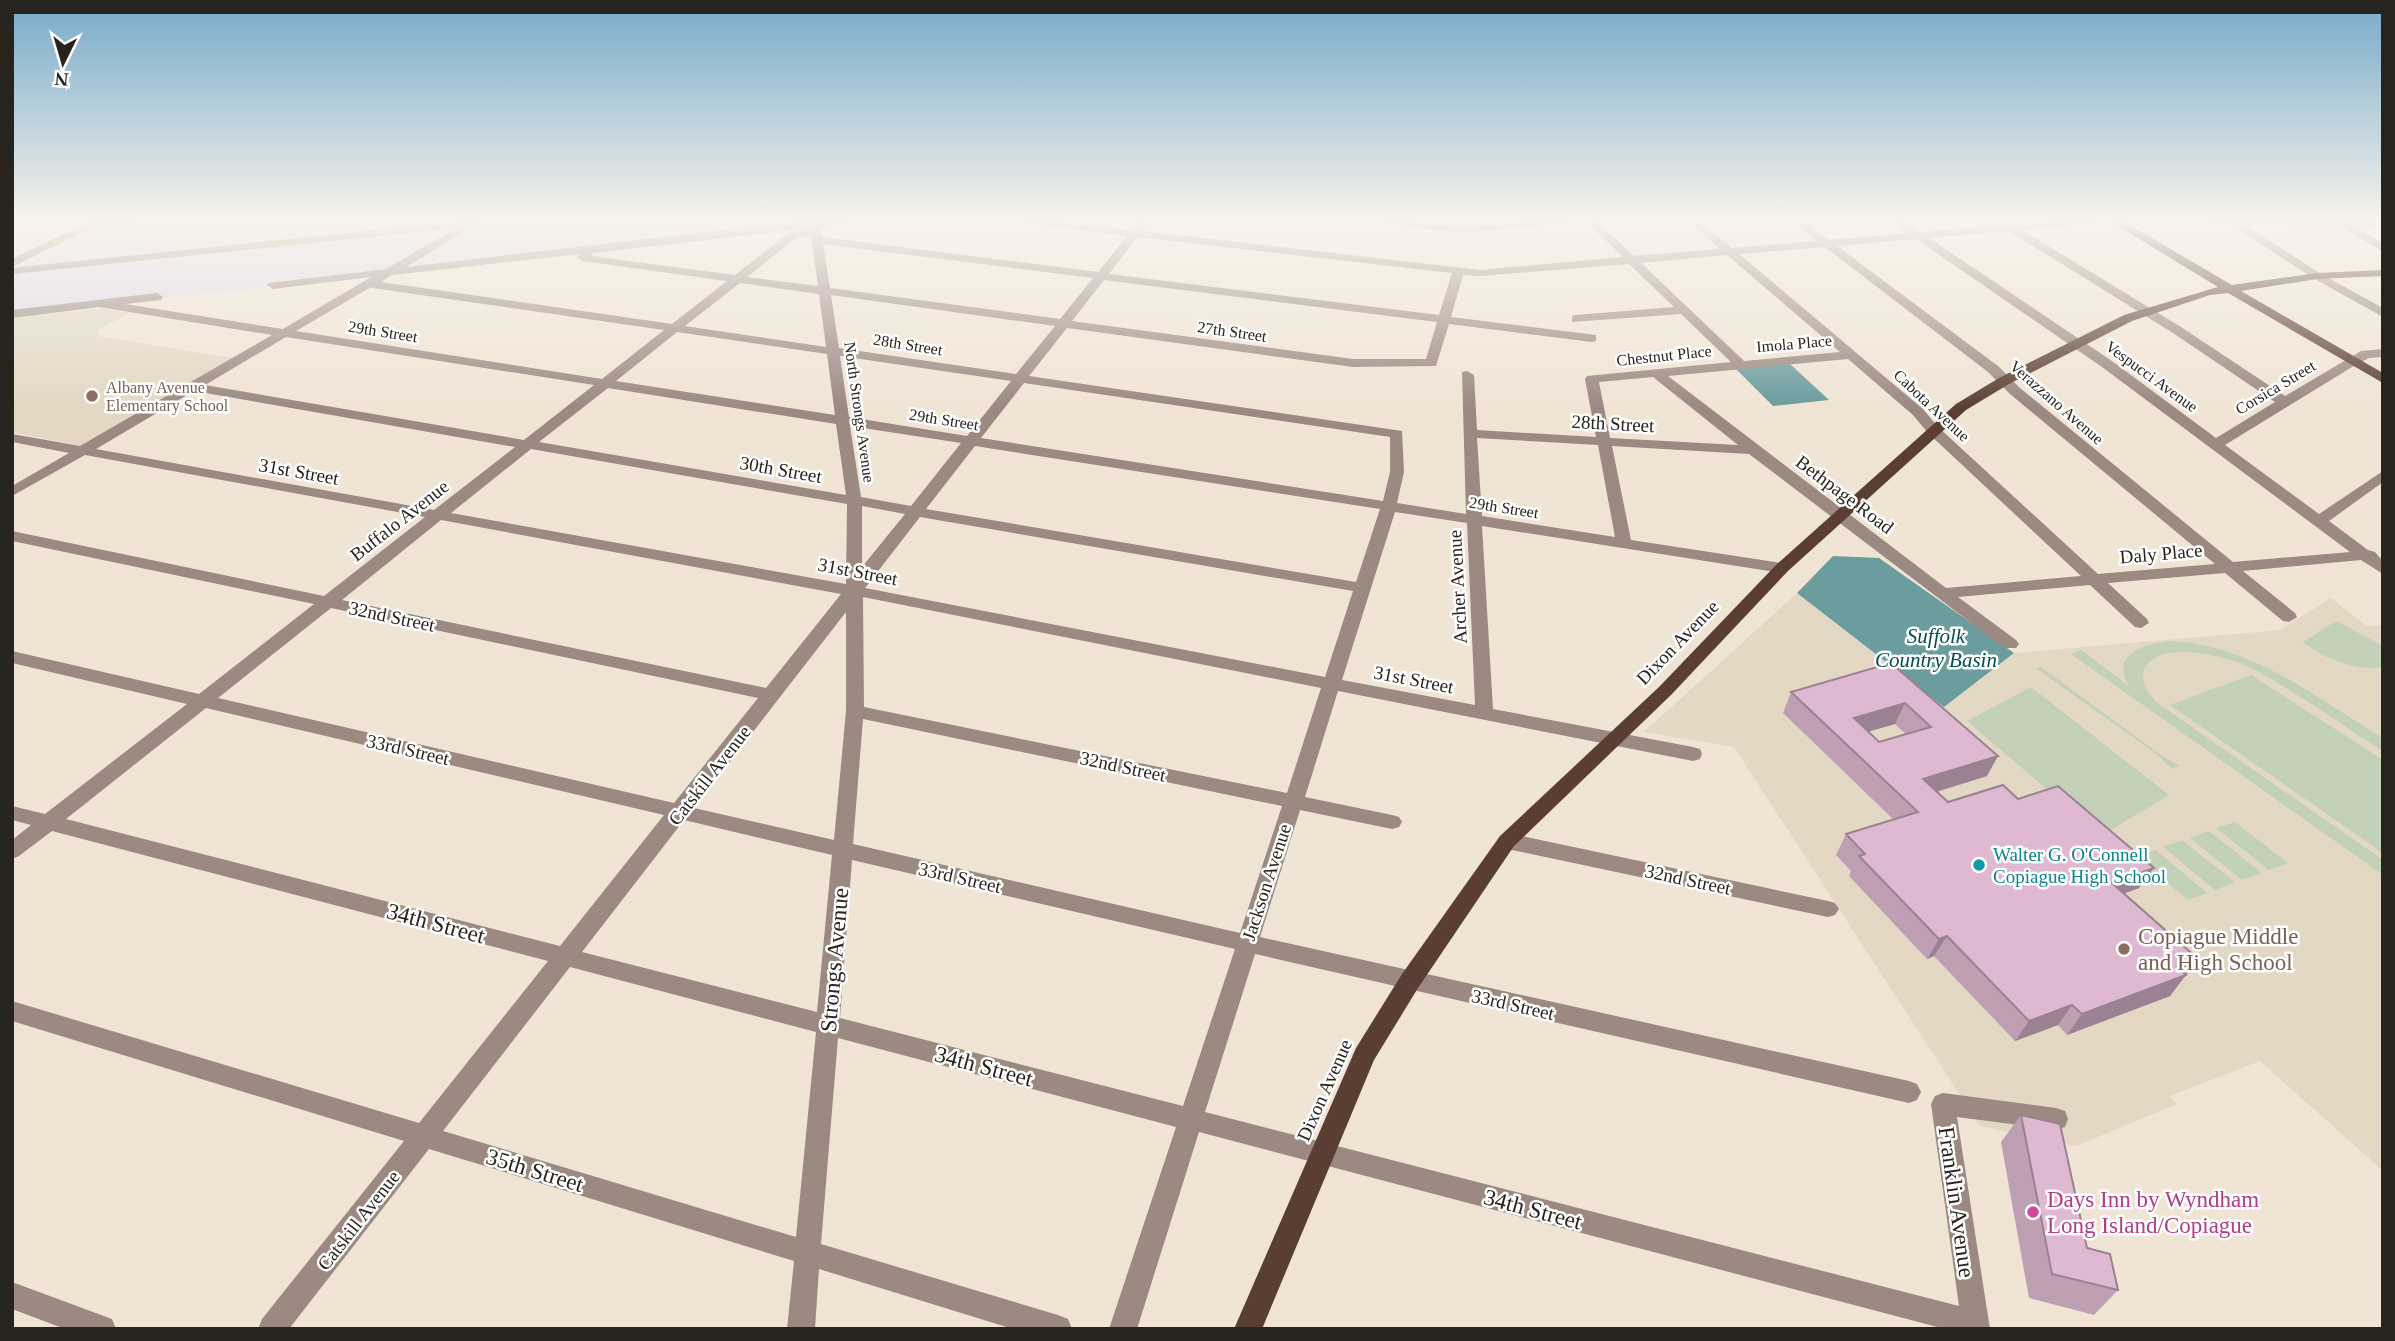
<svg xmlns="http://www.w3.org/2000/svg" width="2395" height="1341" font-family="Georgia,serif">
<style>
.industrial{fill:#e1d9ee}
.education{fill:#e2d8c4}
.green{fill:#c2d1b8}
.water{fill:#6b9c9e}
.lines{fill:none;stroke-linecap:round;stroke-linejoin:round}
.minor{fill:#9b8982;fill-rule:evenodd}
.major{fill:#5b3e33;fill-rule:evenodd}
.wall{fill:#bf9fb4;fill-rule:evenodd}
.shaded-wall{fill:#9b8292}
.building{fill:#deb9d1;stroke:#9b8292;stroke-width:2;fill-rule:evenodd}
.education-dot{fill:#8d6e63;stroke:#fff;stroke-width:2.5}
.culture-dot{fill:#0f9aa8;stroke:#fff;stroke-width:2.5}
.hotel-dot{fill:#d1479c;stroke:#fff;stroke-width:2.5}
.labels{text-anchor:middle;stroke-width:5;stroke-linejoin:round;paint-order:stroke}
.far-street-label{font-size:16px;fill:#27231d;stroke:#fff}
.far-education-label{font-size:16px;fill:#785e54;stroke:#fff;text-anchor:start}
.street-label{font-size:19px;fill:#27231d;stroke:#fff}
.culture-label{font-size:19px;fill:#0d838f;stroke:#fff;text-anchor:start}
.water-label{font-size:21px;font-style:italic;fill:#004e51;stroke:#fff}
.near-street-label{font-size:23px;fill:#27231d;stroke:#fff}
.near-education-label{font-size:23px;fill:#785e54;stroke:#fff;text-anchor:start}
.near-hotel-label{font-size:23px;fill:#b23c85;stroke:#fff;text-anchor:start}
</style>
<rect width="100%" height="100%" fill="#f0e5d5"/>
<!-- industrial -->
<path class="industrial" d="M111,220H822L823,228L176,297L12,311V271Z"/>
<!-- education -->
<path class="education" d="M101,308L130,313L97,331L98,336L237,359L82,446L12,432V318Z
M1797,593L1944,707L2014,653L2280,630L2331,598L2367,626L2383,625V1171L2260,1061L2170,1096L2177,1104L2076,1146L1980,1126L1734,747L1644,732Z"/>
<!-- green -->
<path class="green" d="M2336,621L2383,646V667C2354,671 2325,659 2303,642Z
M2173,641C2253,646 2317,698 2383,738V751C2339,724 2296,691 2251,668C2228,656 2160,639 2145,668C2139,681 2148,693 2156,702L2383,860V875L2071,654L2081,650L2129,686C2109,653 2146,643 2173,641Z
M2041,667L2161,755L2180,766L2172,769L2158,755L2037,669Z
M2251,675L2383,760V853L2170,705Z
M2031,687L2169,795L2101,836L1967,721Z
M2235,822L2288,863L2269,870L2216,828Z
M2209,831L2262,873L2242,880L2190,838Z
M2182,840L2235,882L2215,890L2163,847Z
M2156,850L2207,893L2188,900L2136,857Z"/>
<!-- water -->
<path class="water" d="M1790,364L1829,400L1773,406L1736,369Z
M1833,556L1879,558L2014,653L1944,707L1797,593Z"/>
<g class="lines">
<!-- minor -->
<path class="minor" d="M14,220H25L12,230Z
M92,220H149L144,223L92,228L12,267V259Z
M470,220H483L406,267L809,220H858L853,223L820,227L822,237L1098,272L1127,236L1019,223L1014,220H1046L1132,230L1139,220H1150L1142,231L1480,270L1623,257L1586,222L1461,233L1376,223L1371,220H1403L1461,227L1545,220H1596L1634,256L1720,249L1687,220H1698L1732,248L1817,241L1791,220H1803L1829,240L1907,233L1890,220H1902L1920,232L2064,220H2106L2101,223L2022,230L2181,327L2285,396L2361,351L2383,349V357L2369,358L2357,364L2225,445L2319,514L2383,471V482L2329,521L2368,550L2375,552L2383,561V574L2361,560L2243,571L2295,613L2297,617L2289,622L2283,621L2225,573L2108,583L2147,619L2149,623L2141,628L2135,627L2090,585L1958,597L2016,640L2019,644L2016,648H2004L1749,454L1612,446L1631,540L1782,563L1790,568L1782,573L1482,526L1493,709L1693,747L1700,749L1702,754L1700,759L1693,761L1338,691L1305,797L1392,815L1399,817L1402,822L1399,827L1392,829L1300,810L1260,937L1909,1081L1917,1084L1921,1092L1917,1100L1909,1103L1255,954L1205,1112L1959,1306L1931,1104L1935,1096L1943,1093L2056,1108L2065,1111L2068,1119L2065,1127L2056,1130L1957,1117L1990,1329H1945L1199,1132L1137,1329H1109L1176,1127L838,1038L821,1244L1058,1315L1068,1319L1072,1329H1013L819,1269L815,1329H787L794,1261L429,1149L289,1329H258L262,1319L404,1141L12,1021V1001L419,1123L548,961L52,831L19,856L12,859V840L31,825L12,820V806L45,814L187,704L12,663V651L199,694L314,604L12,541V531L324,596L425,517L85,455L12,496V486L69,453L12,442V434L80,446L272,335L99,307L12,318V310L157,293L163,297L161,300L125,304L283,329L371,277L273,289L267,285L269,283L386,269L456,228L12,274V268ZM810,228L789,233L735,275L591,256L593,253ZM2009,231L2173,333L2275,402L2216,438L2112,361L1929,238ZM811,236L818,286L747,277L796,238ZM1137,237L1452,273L1439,315L1109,274ZM1916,239L2102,367L2350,552L2233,562L2020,388L1998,366L1837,246ZM823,244L1093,278L1060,319L830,288ZM1825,247L1988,372L2010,394L2215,564L2098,574L1938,427L1923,409L1739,254ZM580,254L577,258L583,261L727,281L672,324L381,282L392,275ZM1727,255L1840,352L1744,361L1641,263ZM1629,264L1674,307L1576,315L1572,316V322L1681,314L1731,362L1587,376L1585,379L1596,437L1477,430L1474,375L1467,371L1462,372L1466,514L1397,503L1404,472L1402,431L1029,376L1067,328L1353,367L1436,366L1449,324L1592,342L1596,341V335L1451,317L1463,275L1480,276ZM1104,280L1437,322L1426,359H1353L1072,321ZM740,283L819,294L826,347L685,326ZM371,287L372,288L664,330L602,379L296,331ZM831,295L1055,326L1016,374L839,348ZM677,332L827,354L835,415L616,381ZM286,337L594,385L524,440L205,385ZM840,356L1011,381L967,436L849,417ZM1848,359L1913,415L1928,433L2081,576L1946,588L1668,376ZM1653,377L1738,445L1610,438L1599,382ZM1024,383L1390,437V472L1383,501L981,438ZM608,388L836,424L846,495L539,442ZM194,391L515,447L434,510L96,449ZM850,426L961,443L911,506L861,497ZM1477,438L1598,445L1615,537L1482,516ZM975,446L1380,509L1356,582L926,509ZM531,449L847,504L846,584L451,513ZM862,506L905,514L862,567ZM1395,512L1467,523L1475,705L1342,680ZM920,517L1353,591L1325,677L865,588ZM441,520L841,594L766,688L342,600ZM863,597L1321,688L1287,793L864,707ZM331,608L758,698L674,803L218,698ZM846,612V711L834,840L694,808ZM206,708L664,815L560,946L66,819ZM863,719L1282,806L1240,933L853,844ZM684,820L832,855L817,1012L582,952ZM852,860L1235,949L1183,1106L840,1018ZM570,967L816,1032L796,1237L443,1131Z
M2161,220L2383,221V227H2356L2383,244V252L2341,226L2245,225L2321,274L2383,308V317L2313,278L2230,224L2166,223Z
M1507,833L1828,901L1835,903L1839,909L1835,915L1828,917L1507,849L1500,846L1497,841L1500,836Z
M12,1282L112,1319L116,1329H65L12,1309Z"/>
<!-- major -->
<path class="major" d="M2108,220H2121L2232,285L2317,273L2383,270V276L2317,279L2241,291L2383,373V383L2228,293L2210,295L2132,321L2009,384L1966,410L1788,571L1671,695L1514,846L1418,988L1374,1060L1262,1329H1234L1356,1048L1402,974L1500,836L1659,687L1776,565L1956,404L1999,378L2124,315L2218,287Z"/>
</g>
<!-- wall -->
<path class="wall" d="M1891,663L1987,776L1937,792L1948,802L2018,799L2139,888L2124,894L2198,959L2170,996L2067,1035L2058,1025L2015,1041L1934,956L1927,959L1849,876L1851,871L1836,855L1846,834L1894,820L1783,713L1791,692ZM1895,724L1906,734L1879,742L1868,732Z
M2021,1115L2087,1248L2118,1290L2094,1315L2029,1298L2001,1142Z"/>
<!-- shaded-wall -->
<path class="shaded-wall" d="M1905,703L1895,724L1845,738L1854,718Z
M1998,756L1987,776L1912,799L1923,779Z
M2154,868L2139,888L2097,903L2112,883Z
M1947,936L1934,956L1927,959L1939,939Z
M2198,959L2170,996L2067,1035L2082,1014L2177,967Z
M2072,1005L2058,1025L2015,1041L2029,1021Z"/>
<!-- building -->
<path class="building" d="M1891,663L1998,756L1923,779L1948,802L2003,785L2018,799L2058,786L2154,868L2112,883L2198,959L2177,967L2186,975L2082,1014L2072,1005L2029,1021L1947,936L1939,939L1859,856L1865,854L1846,834L1918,812L1791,692ZM1905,703L1931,727L1879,742L1854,718Z
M2021,1115L2060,1124L2087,1248L2110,1254L2118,1290L2052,1274Z"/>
<!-- sky -->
<linearGradient id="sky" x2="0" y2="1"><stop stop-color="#76aaca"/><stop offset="0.54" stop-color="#f8f3ec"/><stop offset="1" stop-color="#f8f3ec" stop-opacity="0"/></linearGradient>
<rect width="2395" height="408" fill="url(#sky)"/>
<!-- markers -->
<g class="education-dot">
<circle cx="92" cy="396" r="7"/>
<circle cx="2124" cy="949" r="7"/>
</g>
<circle class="culture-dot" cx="1979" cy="865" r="7"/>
<circle class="hotel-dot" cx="2033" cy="1212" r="7"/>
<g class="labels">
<!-- far-street labels -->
<g class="far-street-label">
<text transform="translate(383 331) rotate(9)" y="6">29th Street</text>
<text transform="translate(1232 331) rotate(8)" y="6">27th Street</text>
<text transform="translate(1794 343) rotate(-5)" y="6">Imola Place</text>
<text transform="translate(908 344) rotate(9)" y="6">28th Street</text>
<text transform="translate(1664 355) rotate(-6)" y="6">Chestnut Place</text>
<text transform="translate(2152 376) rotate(36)" y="6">Vespucci Avenue</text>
<text transform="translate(2275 387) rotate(-31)" y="6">Corsica Street</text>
<text transform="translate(2057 402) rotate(41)" y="6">Verazzano Avenue</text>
<text transform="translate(1932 405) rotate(43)" y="6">Cabota Avenue</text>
<text transform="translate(860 412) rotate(82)" y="6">North Strongs Avenue</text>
<text transform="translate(944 419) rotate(9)" y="6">29th Street</text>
<text transform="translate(1504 507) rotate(9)" y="6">29th Street</text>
</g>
<!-- far-education labels -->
<g class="far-education-label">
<text x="106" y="393">Albany Avenue<tspan x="106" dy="18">Elementary School</tspan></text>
</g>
<!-- street labels -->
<g class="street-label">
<text transform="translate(1613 423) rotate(3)" y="7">28th Street</text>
<text transform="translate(781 469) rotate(10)" y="7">30th Street</text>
<text transform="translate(299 471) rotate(10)" y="7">31st Street</text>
<text transform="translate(1845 494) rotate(37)" y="7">Bethpage Road</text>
<text transform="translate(399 520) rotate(-38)" y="7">Buffalo Avenue</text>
<text transform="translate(2161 553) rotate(-5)" y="7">Daly Place</text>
<text transform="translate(858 571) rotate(11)" y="7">31st Street</text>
<text transform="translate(1457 587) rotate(-93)" y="7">Archer Avenue</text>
<text transform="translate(392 616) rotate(12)" y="7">32nd Street</text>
<text transform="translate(1677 642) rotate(-46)" y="7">Dixon Avenue</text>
<text transform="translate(1414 679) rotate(11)" y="7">31st Street</text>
<text transform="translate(408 749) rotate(13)" y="7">33rd Street</text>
<text transform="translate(1123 766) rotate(12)" y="7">32nd Street</text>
<text transform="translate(709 775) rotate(-52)" y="7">Catskill Avenue</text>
<text transform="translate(960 877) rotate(13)" y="7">33rd Street</text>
<text transform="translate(1688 879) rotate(12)" y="7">32nd Street</text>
<text transform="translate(1266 882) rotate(-72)" y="7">Jackson Avenue</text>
<text transform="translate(1513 1004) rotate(13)" y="7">33rd Street</text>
<text transform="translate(1324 1090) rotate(-66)" y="7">Dixon Avenue</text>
<text transform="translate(358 1220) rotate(-52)" y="7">Catskill Avenue</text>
</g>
<!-- culture labels -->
<g class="culture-label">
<text x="1993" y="861">Walter G. O'Connell<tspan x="1993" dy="22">Copiague High School</tspan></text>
</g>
<!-- water labels -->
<g class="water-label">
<text x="1936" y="643">Suffolk<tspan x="1936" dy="24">Country Basin</tspan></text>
</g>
<!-- near-street labels -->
<g class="near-street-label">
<text transform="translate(436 923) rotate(15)" y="8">34th Street</text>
<text transform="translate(834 960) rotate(-85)" y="8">Strongs Avenue</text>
<text transform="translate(984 1066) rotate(15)" y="8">34th Street</text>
<text transform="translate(535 1170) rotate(17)" y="8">35th Street</text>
<text transform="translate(1957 1202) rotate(82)" y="8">Franklin Avenue</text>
<text transform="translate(1533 1209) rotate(15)" y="8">34th Street</text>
</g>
<!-- near-education labels -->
<g class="near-education-label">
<text x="2138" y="944">Copiague Middle<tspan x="2138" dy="26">and High School</tspan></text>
</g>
<!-- near-hotel labels -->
<g class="near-hotel-label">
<text x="2047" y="1207">Days Inn by Wyndham<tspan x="2047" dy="26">Long Island/Copiague</tspan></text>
</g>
</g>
<!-- border -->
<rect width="2395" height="1341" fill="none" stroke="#27231d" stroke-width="28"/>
<!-- north arrow -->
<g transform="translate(63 63) rotate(185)" stroke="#ffffff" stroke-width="5" paint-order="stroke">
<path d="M0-5L12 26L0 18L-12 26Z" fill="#27231d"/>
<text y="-10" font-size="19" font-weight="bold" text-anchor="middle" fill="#27231d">N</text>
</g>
</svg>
